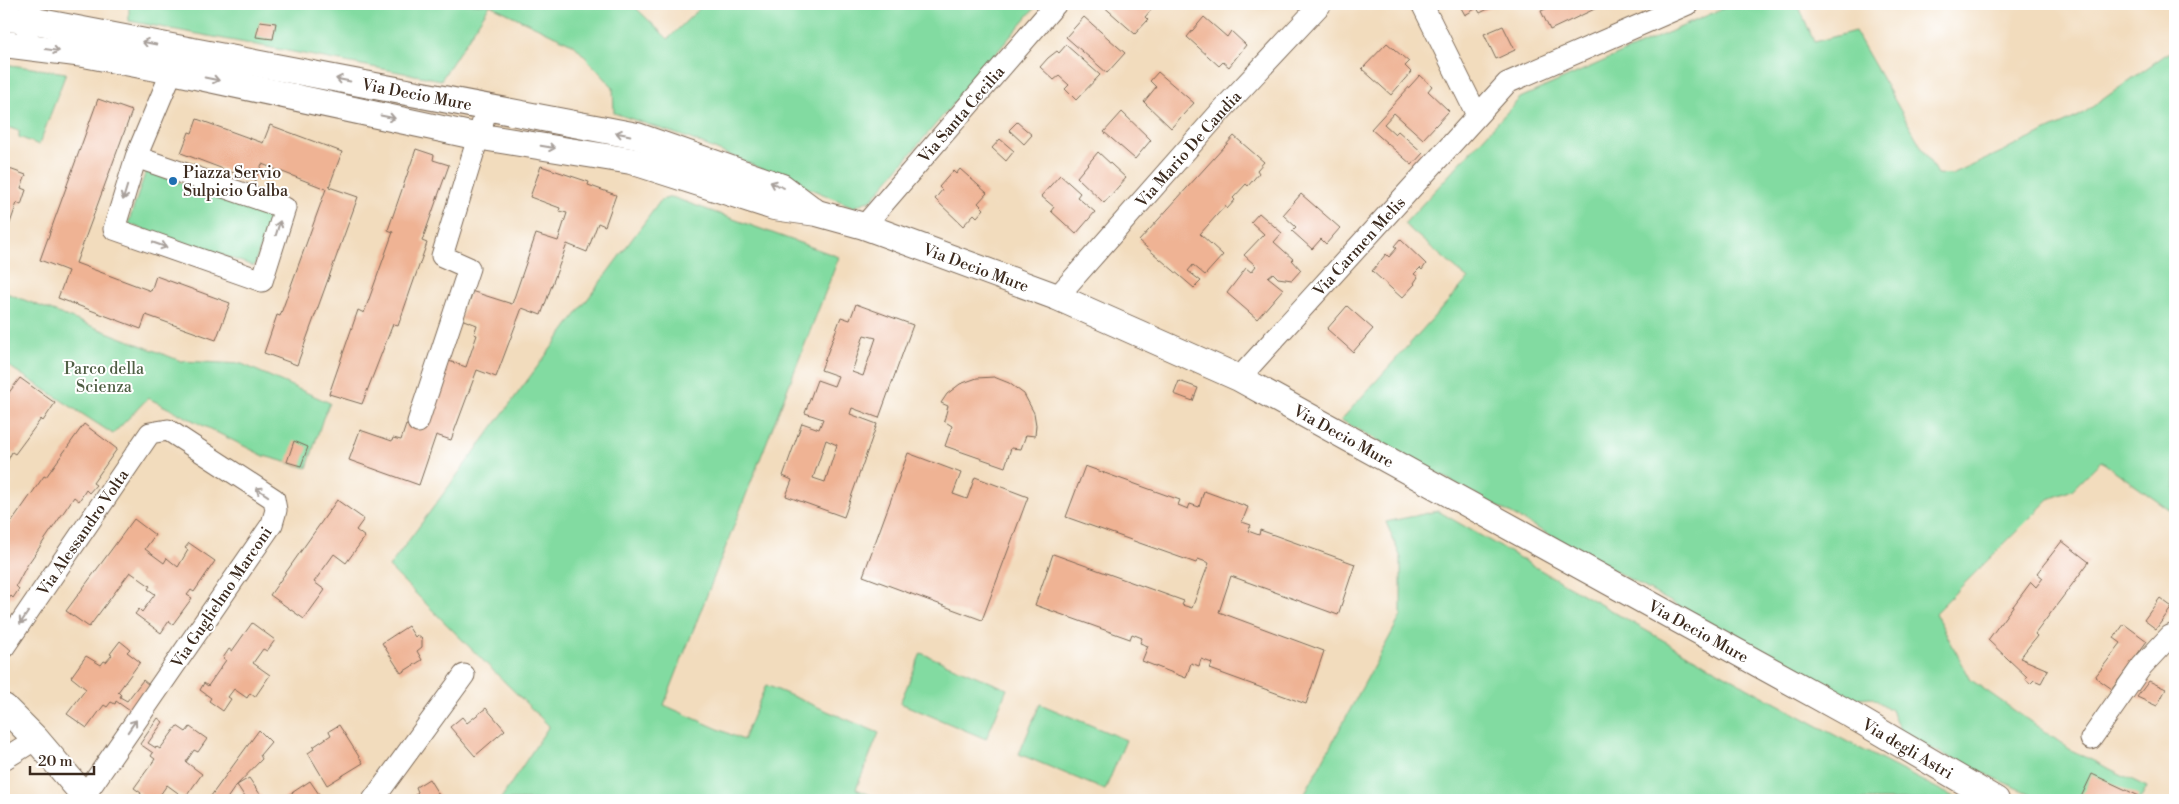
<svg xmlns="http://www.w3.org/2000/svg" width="2179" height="804" font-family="'Libre Bodoni',serif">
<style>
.green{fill:#82dba1;stroke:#5e8260}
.building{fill:#efb394;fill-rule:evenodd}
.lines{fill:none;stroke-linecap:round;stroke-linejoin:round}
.minor-casing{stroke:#7b6856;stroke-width:23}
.tertiary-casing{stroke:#7b6856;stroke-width:28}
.minor{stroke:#fff;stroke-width:21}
.tertiary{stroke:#fff;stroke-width:26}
.oneway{stroke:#a79f9a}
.poi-dot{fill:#1f6fb2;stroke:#fff;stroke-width:2}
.labels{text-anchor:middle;stroke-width:4;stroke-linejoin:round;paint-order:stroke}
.street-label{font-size:16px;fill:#3b2a1e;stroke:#fff}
.poi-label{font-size:16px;fill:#3b2a1e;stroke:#fff;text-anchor:start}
.park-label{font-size:16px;fill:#505f45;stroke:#fff}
</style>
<rect width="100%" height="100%" fill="#fff"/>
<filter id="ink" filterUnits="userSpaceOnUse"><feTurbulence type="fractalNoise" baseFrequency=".02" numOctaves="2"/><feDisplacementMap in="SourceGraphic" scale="10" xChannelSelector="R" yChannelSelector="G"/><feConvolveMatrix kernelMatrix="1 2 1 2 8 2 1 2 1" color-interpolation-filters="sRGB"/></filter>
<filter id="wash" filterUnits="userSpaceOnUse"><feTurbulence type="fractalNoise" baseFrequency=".0096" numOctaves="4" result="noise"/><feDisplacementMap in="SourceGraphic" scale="20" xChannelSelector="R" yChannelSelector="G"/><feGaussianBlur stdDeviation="1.12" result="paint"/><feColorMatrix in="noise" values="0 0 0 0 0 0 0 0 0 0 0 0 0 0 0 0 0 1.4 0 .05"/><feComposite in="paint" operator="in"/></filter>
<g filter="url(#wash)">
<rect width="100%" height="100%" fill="#f2dcbd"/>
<!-- green -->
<path class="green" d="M129,4H632L668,39L704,4H1038L872,199L854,207L688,138L614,113L613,87L574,45L490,5L441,80L129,21Z
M1733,4H1798L1814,42L1855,31L1937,174L1952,175L2081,115L2175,48V514L2101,461L2072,490L2049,499L1935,613L1971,680L2071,750L2147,787L2140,800H2042L1902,735L1891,710L1871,697L1847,699L1341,420L1468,279L1404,224L1520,98Z
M4,64L66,73L39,145L19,137V131L4,126Z
M146,171L272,214L254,266L128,224Z
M672,197L839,257L664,705L743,740L766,685L879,733L856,789L882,800H500L549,726L389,567L661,200Z
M4,292L181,361L242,364L330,403L323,418L307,468L264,456L148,398L113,434L4,363Z
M1438,511C1610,610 1782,711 1960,800H1301L1401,616V558L1386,522Z
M921,653L1007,689L986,739L900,703Z
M1040,704L1126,740L1105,790L1019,754Z"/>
<g id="blocks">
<!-- building -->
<path class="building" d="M1101,4H1144L1151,10L1145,17L1148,20L1135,34Z
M1459,4H1498L1480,13L1477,8L1465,15Z
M1556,4H1600L1601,6L1550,30L1541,11Z
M1084,17L1125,53L1107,73L1066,37Z
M1204,17L1227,37L1231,31L1246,45L1229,67L1223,62L1219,66L1187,37Z
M260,21L276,23L273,39L256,37Z
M1503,26L1515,50L1496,59L1484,34Z
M1387,43L1409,62L1405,66L1411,72L1391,95L1362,69Z
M1066,45L1100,75L1076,100L1065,89L1069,85L1059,76L1054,80L1040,67L1048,58L1057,51L1059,53Z
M1158,72L1194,103L1171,128L1144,102L1156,87L1150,81Z
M1420,75L1432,86L1428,91L1449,111L1423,139L1394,113L1384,124L1395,134L1398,131L1423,153L1412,165L1371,129Z
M98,99L132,111L76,263L151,291L156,276L230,303L216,340L146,315L141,329L58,298L68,271L40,260Z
M1122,112L1151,140L1135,159L1104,132Z
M197,119L263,143L270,125L342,152L329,187L358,197L297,365L264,353L277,315L280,316L326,189L262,164L255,181L181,153L189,132L192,133Z
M1017,122L1032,135L1024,144L1009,130Z
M1234,136L1264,162L1257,170L1259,173L1248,186L1246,184L1233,198L1235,200L1227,209L1225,206L1200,234L1223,255L1205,275L1193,265L1188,271L1201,281L1194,288L1139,241Z
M1000,139L1014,151L1006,161L992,148Z
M416,149L434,155L433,160L449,165L422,241L427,243L398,326L393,324L362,404L329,394L358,310L364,313L393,232L388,230Z
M1098,152L1126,178L1104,203L1077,177Z
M541,166L589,182L588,185L616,195L605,226L598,223L587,252L567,244L541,315L522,308L496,377L477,370L451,440L436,435L419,485L349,460L360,430L392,441L393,438L401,440L406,425L421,430L446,360L466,367L477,335L474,334L477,325L461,319L471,291L512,304L536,234L558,241L567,213L559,211L560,208L530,197Z
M4,167L26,175L21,188L26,190L21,205L17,203L9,226L4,224Z
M960,169L987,193L978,203L984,209L977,217L974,214L963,226L935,199L942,190L939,187L953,171L956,174Z
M1060,175L1080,193L1077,197L1095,212L1076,234L1051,211L1054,207L1041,196Z
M1301,194L1340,228L1326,244L1321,239L1312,249L1292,231L1296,227L1283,215Z
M1259,213L1282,233L1274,242L1293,259L1292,260L1301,270L1292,280L1278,278L1273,273L1268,277L1283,289L1257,319L1227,293L1246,268L1251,272L1256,266L1244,255L1264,234L1251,222Z
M1400,239L1426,264L1422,270L1420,268L1414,274L1418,277L1414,283L1415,284L1402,298L1372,271L1386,254L1389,257L1397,248L1394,246Z
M856,304L913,325L879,418L852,408L850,414L877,424L844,517L786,496L792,480L783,476L802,423L819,429L823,419L805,413L817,380L834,386L838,376L821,370L841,317L850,320ZM864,335L876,338L863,376L852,372ZM826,440L837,445L825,482L813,478Z
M1347,306L1373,329L1353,352L1327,329Z
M994,377L1009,383L1024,394L1034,413L1036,425L1035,436L1026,435L1021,449L1011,448L1005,467L945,446L952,426L944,421L948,406L941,403L947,394L960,384L977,378Z
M20,378L55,403L43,421L41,419L15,454L12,452L4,468V404L9,397L7,395Z
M1179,381L1198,388L1193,401L1174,394Z
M84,424L117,449L93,483L96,485L89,493L86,490L79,501L74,497L26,567L16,586L19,589L13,598L11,596L4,605V533L44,476L46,477Z
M294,441L308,447L301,466L287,462Z
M908,453L961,473L953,494L967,499L975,477L1028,497L982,620L863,576Z
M1085,466L1180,500L1178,505L1188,509L1190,504L1199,507L1204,491L1248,507L1242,522L1251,525L1248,531L1259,535L1260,530L1355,564L1338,615L1231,576L1219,612L1324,651L1306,704L1210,669L1212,663L1201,659L1199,666L1191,663L1186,678L1142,661L1148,646L1140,643L1142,638L1132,634L1130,639L1035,605L1053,554L1184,601L1182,605L1192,608L1209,563L1198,559L1196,563L1066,517Z
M337,500L364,519L356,530L365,537L346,563L334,554L314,582L325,590L304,619L270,595Z
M134,519L155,535L145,549L164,563L167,558L178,567L188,550L185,548L189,543L215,561L194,592L191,590L187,595L192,598L173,624L169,621L161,633L135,614L139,609L142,612L155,594L148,589L150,586L130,572L89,627L66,611Z
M2062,541L2089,562L2035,634L2037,636L2020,658L2048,670L2041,683L2034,680L2030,684L2025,678L2027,677L1988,640L2031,582L2036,587L2043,578L2037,573Z
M2160,598L2172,607L2156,629L2144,620Z
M252,623L275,640L267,651L263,649L253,663L270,675L255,697L250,693L247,698L234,689L228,697L231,699L223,711L209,701L211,698L200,690L204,683L208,686L226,660L223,658L229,649L232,651Z
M2124,624L2147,641L2112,689L2095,677L2121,643L2114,638Z
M408,626L415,637L417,635L422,639V647L417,651L422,660L401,673L382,643Z
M120,641L130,649L127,652L140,662L118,692L121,695L120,697L127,701L143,680L149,685L130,711L116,701L115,704L111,702L107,707L104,705L87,728L67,714L86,689L71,677L86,656L101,665L104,661L106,662L112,655L110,654Z
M2149,681L2166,689L2157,706L2137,697Z
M486,708L505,730L475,756L450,727L462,717L467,723Z
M158,718L163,722L148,743L156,748L157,747L160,749L177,726L186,732L190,727L207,739L198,752L194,750L186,762L202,774L185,798L167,785L160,795L163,796L160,800H138L141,793L134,788L155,759L151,756L153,753L140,744Z
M339,725L363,763L327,785L308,753L314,749L313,747L331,735L329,731Z
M259,730L271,742L260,755L262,759L235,787L226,800H208Z
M2092,774L2139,796L2136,800H2087L2081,797Z
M249,778L264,800H247L237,785Z
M429,779L442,800H410L418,792L416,787Z
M310,781L323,800H281Z"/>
</g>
</g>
<g filter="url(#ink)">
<use href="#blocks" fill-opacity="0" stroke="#7b6856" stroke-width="1"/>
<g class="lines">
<defs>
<g id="minor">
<path d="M1422,4L1477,115"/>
<path d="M27,36L31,4"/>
<path d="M136,157L285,208L262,281L114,229L136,157L172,71L175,57"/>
<path id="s1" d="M864,226L1056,4"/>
<path id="s2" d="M1057,297L1221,111L1321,4"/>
<path id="s3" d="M1239,378L1507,83L1688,4"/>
<path d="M418,422L469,268L442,256L487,108"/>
<path id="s4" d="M4,647L150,433L168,430L274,499L276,510L272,524L85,795"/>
<path d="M2091,739L2142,666L2170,636L2175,634"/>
<path d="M4,759L36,739"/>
<path d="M373,800L464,675"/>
</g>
<g id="tertiary">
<path id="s5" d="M4,18L30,20L637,136L782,187L814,211"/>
<path id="s6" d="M4,44L84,54L172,71L470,135L631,161L774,207L817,213L864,226L1057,297L1239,378L1846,712L1996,800"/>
<path d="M4,707L36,739L88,800"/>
</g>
</defs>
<!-- minor casing -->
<use href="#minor" class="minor-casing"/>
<!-- tertiary casing -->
<use href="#tertiary" class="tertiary-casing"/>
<!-- minor -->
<use href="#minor" class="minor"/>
<!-- tertiary -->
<use href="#tertiary" class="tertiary"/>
</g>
<!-- one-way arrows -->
<defs><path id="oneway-shaft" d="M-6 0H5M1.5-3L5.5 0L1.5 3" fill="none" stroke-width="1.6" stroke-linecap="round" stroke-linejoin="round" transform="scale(1.25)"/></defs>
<g class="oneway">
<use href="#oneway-shaft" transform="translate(149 43) rotate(-169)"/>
<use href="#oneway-shaft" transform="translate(52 50) rotate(8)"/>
<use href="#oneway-shaft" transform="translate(212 79) rotate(12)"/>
<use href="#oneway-shaft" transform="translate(343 80) rotate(-169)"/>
<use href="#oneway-shaft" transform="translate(388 117) rotate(12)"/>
<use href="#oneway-shaft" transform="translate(623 134) rotate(-169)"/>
<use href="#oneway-shaft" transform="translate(548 147) rotate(10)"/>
<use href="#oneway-shaft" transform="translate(777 185) rotate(-157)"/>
<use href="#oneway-shaft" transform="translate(125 193) rotate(107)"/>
<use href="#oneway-shaft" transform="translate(278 228) rotate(-73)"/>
<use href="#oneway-shaft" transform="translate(160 245) rotate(19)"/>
<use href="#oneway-shaft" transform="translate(262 492) rotate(-146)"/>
<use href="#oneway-shaft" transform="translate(24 618) rotate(124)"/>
<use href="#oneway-shaft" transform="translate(132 726) rotate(-55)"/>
</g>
</g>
<!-- markers -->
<circle class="poi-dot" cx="173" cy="181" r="5"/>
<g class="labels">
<!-- street labels -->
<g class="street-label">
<text dy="6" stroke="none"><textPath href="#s5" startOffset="420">Via Decio Mure</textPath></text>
<text dy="6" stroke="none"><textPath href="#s1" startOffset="148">Via Santa Cecilia</textPath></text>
<text dy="6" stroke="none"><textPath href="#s2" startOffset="198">Via Mario De Candia</textPath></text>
<text dy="6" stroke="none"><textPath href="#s3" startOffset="178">Via Carmen Melis</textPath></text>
<text dy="6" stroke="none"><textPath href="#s6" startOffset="1000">Via Decio Mure</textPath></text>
<text dy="6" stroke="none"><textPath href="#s6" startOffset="1405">Via Decio Mure</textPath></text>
<text dy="6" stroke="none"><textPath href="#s4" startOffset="139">Via Alessandro Volta</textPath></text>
<text transform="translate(221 597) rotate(-56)" y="6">Via Guglielmo Marconi</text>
<text dy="6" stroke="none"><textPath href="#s6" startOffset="1810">Via Decio Mure</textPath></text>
<text dy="6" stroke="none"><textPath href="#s6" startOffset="2050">Via degli Astri</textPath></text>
</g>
<!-- poi labels -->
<g class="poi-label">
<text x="183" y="178">Piazza Servio<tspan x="183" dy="18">Sulpicio Galba</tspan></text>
</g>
<!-- park labels -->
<g class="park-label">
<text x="104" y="374">Parco della<tspan x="104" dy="18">Scienza</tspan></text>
</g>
</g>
<!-- margin -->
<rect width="2179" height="804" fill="none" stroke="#fff" stroke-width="20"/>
<!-- scale -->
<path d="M30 766v8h64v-8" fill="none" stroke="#3b2a1e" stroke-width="2.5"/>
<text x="38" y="766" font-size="15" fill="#3b2a1e" stroke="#ffffff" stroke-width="4" paint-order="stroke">20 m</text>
</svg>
